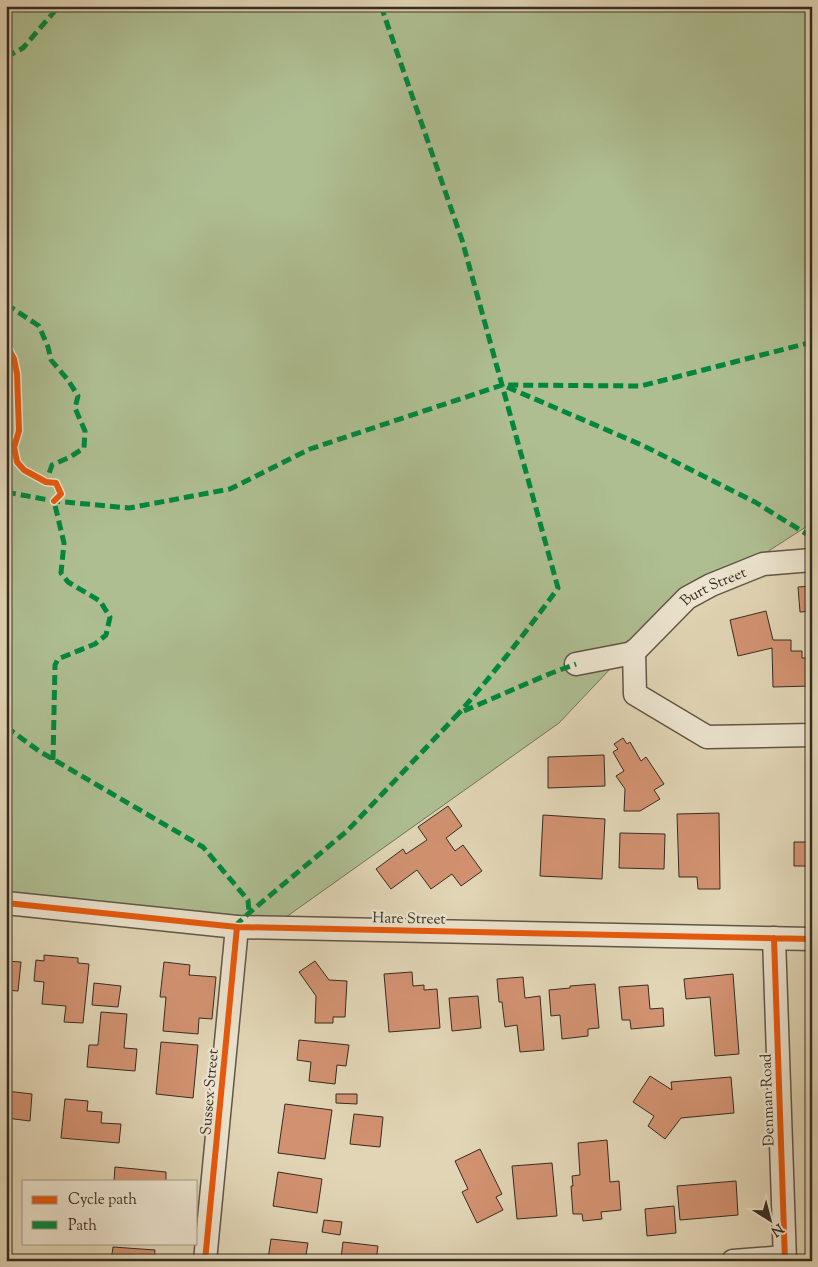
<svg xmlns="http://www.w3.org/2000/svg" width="818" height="1267" font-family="'Sorts Mill Goudy',serif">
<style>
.green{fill:#aebe91;stroke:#727559}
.building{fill:#d29271;stroke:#362c21}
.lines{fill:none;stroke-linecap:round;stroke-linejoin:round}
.street-casing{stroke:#615646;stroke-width:25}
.street{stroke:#ece4cf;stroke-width:22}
.quiet{stroke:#00873e;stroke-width:5;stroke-dasharray:10 5;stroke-linecap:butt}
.cycleway-casing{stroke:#ece4cf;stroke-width:9}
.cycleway{stroke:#e8590c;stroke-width:6}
.labels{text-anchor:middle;stroke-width:4.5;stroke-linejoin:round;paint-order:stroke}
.street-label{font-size:15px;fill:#362c21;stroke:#ece4cf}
</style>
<rect width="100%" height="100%" fill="#e1d5b5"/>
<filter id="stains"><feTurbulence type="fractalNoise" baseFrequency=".004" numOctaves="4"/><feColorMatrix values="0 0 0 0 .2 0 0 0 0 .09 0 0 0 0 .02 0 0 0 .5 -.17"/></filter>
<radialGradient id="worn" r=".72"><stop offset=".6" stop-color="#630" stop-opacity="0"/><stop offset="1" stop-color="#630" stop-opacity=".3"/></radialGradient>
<!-- green -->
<path class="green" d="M6,6H812V523L767,552L682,593L559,723L272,927L6,903Z"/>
<!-- building -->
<path class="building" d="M812,586V611L800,612L798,587Z
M766,611L773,640H791V651H802V658H812V686L773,687L772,648L738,656L730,620Z
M623,738L627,744L630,742L641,761L646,757L664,784L654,790L660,799L640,811H624L625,789L616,776L624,771L613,752L618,749L614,744Z
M604,755L605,786L548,788V757Z
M448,806L462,826L446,838L455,851L463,845L482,871L461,886L452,874L431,889L417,870L391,889L376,869L403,849L406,854L427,840L418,827Z
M719,813L720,889H698L697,877H679L677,814Z
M543,815L605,819L602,879L540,876Z
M620,833L665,834L664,869L619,868Z
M807,833H812V872H807V866H794V842H807Z
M44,955L78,958V963L89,964L83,1023L64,1022L66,1006L42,1004L44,982L34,981L36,960L44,961Z
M6,961L21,962L18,991L6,990Z
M315,961L329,980L347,981L345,1017H333V1023H315L316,996L299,972Z
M164,962L190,965L189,975L216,977L212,1019L199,1018L198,1034L163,1031L166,997H160Z
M412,972L413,986L424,985V990L437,989L440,1028L389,1032L384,974Z
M733,974L739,1054L715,1056L710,997L686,999L684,979Z
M523,977L525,998L540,996L544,1050L520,1052L517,1025L505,1027L502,1002H499L497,979Z
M94,983L121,986L118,1007L92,1005Z
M595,984L599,1028L588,1029V1036L562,1039L560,1015L551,1016L549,990L570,988V986Z
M648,985L650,1009L663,1008L664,1026L631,1029L630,1020H622L619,987Z
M478,996L481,1028L452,1031L449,998Z
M101,1012L127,1014L124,1048L137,1049L135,1071L87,1067L89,1045H98Z
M299,1040L349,1045L346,1066L337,1065L335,1084L309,1081L311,1062L297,1060Z
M161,1042L198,1045L193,1098L156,1094Z
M650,1076L672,1090L671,1082L731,1077L734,1113L681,1118L665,1139L648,1126L654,1116L633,1102Z
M6,1091L32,1094L30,1121L6,1118V1121Z
M336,1094H357V1104L336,1103Z
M65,1099L88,1101L87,1111L102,1112L101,1123L121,1124L119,1143L61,1138Z
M285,1104L332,1110L325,1159L278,1153Z
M354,1114L383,1117L380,1147L350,1144Z
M607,1140L610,1182L619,1181L621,1210L601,1212L602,1219L583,1221L582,1214H573L571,1186H573L572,1176L580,1175L578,1143Z
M480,1149L502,1194L496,1197L503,1210L477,1223L462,1192L468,1189L455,1161Z
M552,1163L557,1216L517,1219L512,1166Z
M115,1167L166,1172V1181H114Z
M278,1172L322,1179L317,1213L273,1206Z
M736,1181L738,1215L680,1220L677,1186Z
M674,1206L676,1233L647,1236L645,1209Z
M324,1220L342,1222L340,1235L322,1232Z
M271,1239L308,1243L305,1261H266V1259H268Z
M343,1242L378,1246L376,1261L341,1258Z
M113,1247L155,1250L154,1261H111Z"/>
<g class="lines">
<defs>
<g id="street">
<path d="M634,651L635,694L707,737L812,735"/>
<path id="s1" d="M576,664L633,653L687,598L711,585L763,564L812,560"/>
<path d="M6,903L237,927L812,939"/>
<path d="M774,938L785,1261"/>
<path d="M205,1261L237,927"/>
<path d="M733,1261L785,1257"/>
</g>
</defs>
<!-- street casing -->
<use href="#street" class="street-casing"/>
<!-- street -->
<use href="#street" class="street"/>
<!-- quiet -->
<path class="quiet" d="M381,6L462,240L558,588C527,631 494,673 459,713
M6,57L23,48L59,6
M6,304L39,326L48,347L51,360L68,380L78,396L75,408L85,431L84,448L70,457L52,465L46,482
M507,387L644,446L755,502L808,535L812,540
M6,492L54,501L129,508L230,489L310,449L502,385L641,386L812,342
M6,727L39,751L203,847L248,900L249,913
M53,760L55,665L58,659L95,644L106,635L110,617L100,601L68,582L61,573L64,543L54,501
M237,927V924L249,913L347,831L459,713L549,674L576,664"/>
<defs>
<path id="cycleway" d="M6,344L14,359L17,374L19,431L14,447L17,462L24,470L46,482L56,483L61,494L54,501
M6,903L237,927L812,939
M774,938L785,1261
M205,1261L237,927"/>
</defs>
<!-- cycleway casing -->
<use href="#cycleway" class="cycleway-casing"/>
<!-- cycleway -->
<use href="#cycleway" class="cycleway"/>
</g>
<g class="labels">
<!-- street labels -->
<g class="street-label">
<text dy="5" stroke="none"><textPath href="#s1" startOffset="164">Burt Street</textPath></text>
<text transform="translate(409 918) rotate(1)" y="5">Hare Street</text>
<text transform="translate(209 1092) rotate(-85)" y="5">Sussex Street</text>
<text transform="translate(767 1100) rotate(-92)" y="5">Denman Road</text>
</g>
</g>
<!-- margin -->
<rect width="818" height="1267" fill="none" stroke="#e1d5b5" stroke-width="25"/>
<rect x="8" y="8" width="803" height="1252" fill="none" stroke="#362c21" stroke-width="2.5"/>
<rect x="12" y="12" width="793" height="1242" fill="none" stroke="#362c21"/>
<!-- legend -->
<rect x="22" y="1180" width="175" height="65" fill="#ece4cf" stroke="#a39a89"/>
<rect x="32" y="1196" width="25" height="8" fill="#e8590c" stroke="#a39a89"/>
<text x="68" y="1204" font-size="15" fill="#362c21">Cycle path</text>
<rect x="32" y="1221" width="25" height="8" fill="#00873e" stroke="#a39a89"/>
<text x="68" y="1230" font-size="15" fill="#362c21">Path</text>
<!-- north arrow -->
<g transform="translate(770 1220) rotate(144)" stroke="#ece4cf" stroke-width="4" paint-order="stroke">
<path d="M0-4L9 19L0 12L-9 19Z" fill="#362c21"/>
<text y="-8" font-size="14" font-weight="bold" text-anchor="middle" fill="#362c21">N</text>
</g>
<rect width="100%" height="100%" filter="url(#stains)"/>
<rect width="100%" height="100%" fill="url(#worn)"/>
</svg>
